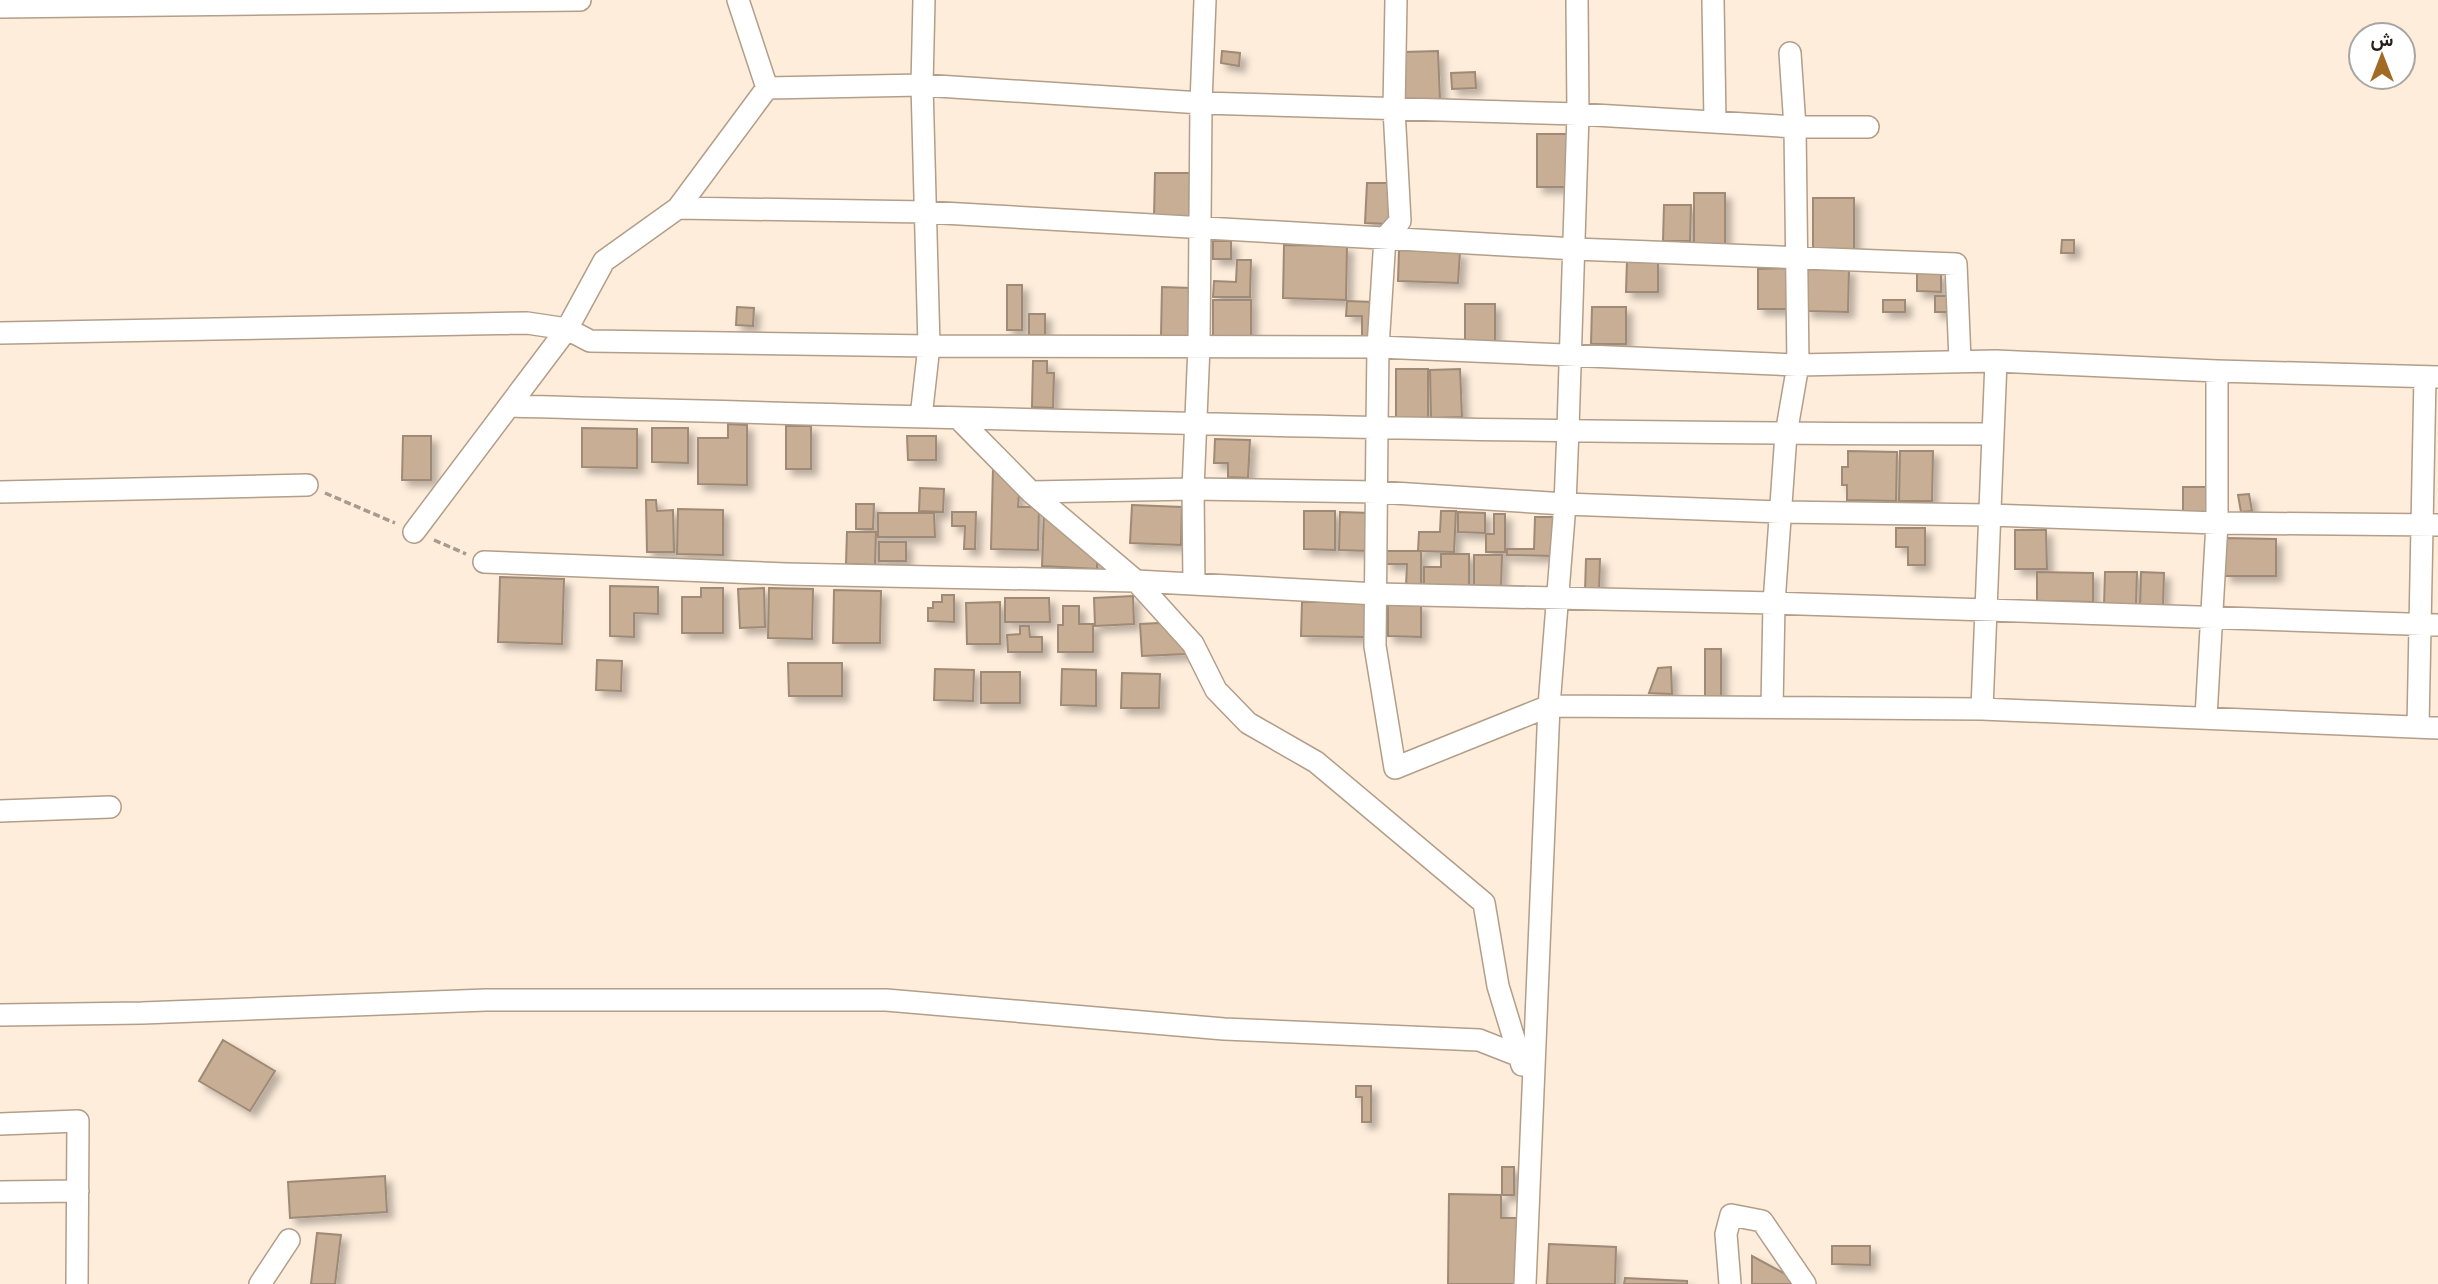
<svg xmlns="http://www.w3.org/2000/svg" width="2438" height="1284" font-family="'PT Serif',Vazirmatn,serif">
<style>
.building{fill:#c7ae94;stroke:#9e8a76;stroke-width:2;filter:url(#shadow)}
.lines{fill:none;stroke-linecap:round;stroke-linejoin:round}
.street-casing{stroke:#b29e89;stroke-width:24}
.path{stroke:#a89a8c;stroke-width:3.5;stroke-dasharray:7 3.5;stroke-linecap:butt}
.street{stroke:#fff;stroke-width:21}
</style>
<defs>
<filter id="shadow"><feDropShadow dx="6" dy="6" stdDeviation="3.5" flood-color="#0004"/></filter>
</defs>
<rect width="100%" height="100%" fill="#feeddb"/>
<!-- building -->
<path class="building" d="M1222,51L1240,53L1239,66L1221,63Z
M1438,51L1440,100L1405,101L1404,52Z
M1475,72L1476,88L1452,89L1451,73Z
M1537,134H1568V187H1537Z
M1155,173H1190L1189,217H1154Z
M1367,183H1393L1391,224L1365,223Z
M1694,193H1725V244H1694Z
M1813,198H1854V249H1813Z
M1664,205H1691L1690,241H1663Z
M2062,240H2074V253H2061Z
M1213,241H1231V259H1213Z
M1284,245L1347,246L1346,300L1283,298Z
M1399,250L1460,252L1458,283L1398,281Z
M1237,260H1251L1250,297H1213L1214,281L1236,282Z
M1627,260H1658V292H1626Z
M1789,268L1790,309H1758V269Z
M1807,268L1849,269L1848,312L1806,311Z
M1917,273H1941V292L1917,291Z
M1007,285H1022V330H1007Z
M1162,287L1192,288V337L1161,336Z
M1935,296H1947V312H1935Z
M1213,300H1251V338H1213Z
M1883,300H1905V312H1883Z
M1347,301L1373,302V340H1362V316H1346Z
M1465,304H1495V341H1465Z
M737,307L754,308L753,326L736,325Z
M1592,307H1626V344H1591Z
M1029,314H1045V335H1029Z
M1033,361H1047V373H1054L1053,408L1032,407Z
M1396,369H1428V420H1396Z
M1460,369L1462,417L1431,418L1430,370Z
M728,424L747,425V485L698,484V438H728Z
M786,426H811V469H786Z
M582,428L637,429V468L582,467Z
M652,428H688V463L652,462Z
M403,436H431V480H402Z
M907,436H936V460H908Z
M1215,439L1250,440L1248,478L1228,477V463H1214Z
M1848,451L1897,452L1896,501L1847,500V485H1842V467H1848Z
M1900,451H1933L1932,501H1899Z
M993,468L1019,494L1018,507H1039L1038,550L991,549Z
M2183,487H2209V512H2183Z
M920,488L944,489L943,512L919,511Z
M2249,494L2252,511L2241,512L2238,495Z
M646,500H656L657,511L673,510L674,552H647Z
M856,504H874L873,529H856Z
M1132,505L1182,507L1181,545L1130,543Z
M678,509L723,510V555L677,554Z
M1304,511H1335V550L1304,549Z
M1441,511H1456L1454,552L1418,551L1419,532H1440Z
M952,512H976L975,549H964L965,526H952Z
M1340,512L1370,513L1369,551L1339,550Z
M1458,512L1485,513V533L1458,532Z
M878,513H934L935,537H878Z
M1044,513L1097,556V569L1042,566Z
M1494,514H1505V552H1486V534H1494Z
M1535,517H1556L1555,556L1507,555V549H1534Z
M1896,528H1925V565H1908V547H1896Z
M2015,530H2046L2047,569H2015Z
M847,532H876L875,565L846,564Z
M2225,538L2276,539V576H2225Z
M879,542H906V561H879Z
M1386,551H1421V586H1406L1407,564H1386Z
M1441,554H1469V589H1424V567H1441Z
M1474,555H1502L1501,589L1474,588Z
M1586,559H1600L1599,592L1585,591Z
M2037,572L2093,573V602L2037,601Z
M2105,572H2137L2136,605H2104Z
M2141,572L2164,573L2163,608L2140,607Z
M500,577L564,579L562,644L498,642Z
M610,586L658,587V614L634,613V637L610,636Z
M701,588H723V633H682V597H701Z
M764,588L765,627L740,628L738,589Z
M769,588L813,589L812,639L768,638Z
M834,590L881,591L880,643H833Z
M942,595H954V622L928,621V608H933V602H942Z
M1133,596L1134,624L1095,626L1094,598Z
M1005,598H1049L1050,622H1005Z
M1000,602V644H967L966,603Z
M1302,602H1365V637L1301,636Z
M1388,604H1421V637L1388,636Z
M1063,606H1079V624H1093V652H1058V625H1063Z
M1159,623L1186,642V654L1142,656L1140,624Z
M1020,626H1029L1030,637H1042V652H1008L1007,635L1020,634Z
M1705,649H1721V696H1705Z
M597,660L622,661L621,691L596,690Z
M788,663H842V696H789Z
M1671,667L1672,694L1649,693L1658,668Z
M935,669L974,670L973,701L934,700Z
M1062,669L1096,670V706L1061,705Z
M981,672H1020V703H981Z
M1122,673L1160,674L1159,708H1121Z
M223,1040L275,1071L250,1111L199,1081Z
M1356,1086H1371V1122H1362V1097H1356Z
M1502,1167H1514V1195H1502Z
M385,1176L387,1212L290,1218L288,1182Z
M1449,1194L1501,1195V1218H1517L1516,1284H1448Z
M317,1233L341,1235L335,1284H311Z
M1549,1244L1616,1247L1615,1284H1547Z
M1832,1246H1870V1265L1832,1264Z
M1752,1256L1791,1277V1284H1752Z
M1625,1278L1687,1281V1284H1624Z"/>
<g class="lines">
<defs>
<path id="street" d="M1396,0L1394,109L1400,221L1385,238L1378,347L1377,427L1375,646L1395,768L1549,706L1982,709L2438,728
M1713,0L1715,122
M0,7L580,0
M767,88L922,85L1201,103L1578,114L1795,127H1868
M678,208L925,212L1575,249L1956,264L1960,360
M0,333L527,323L567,329L590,341L929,346L1378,347L1798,365L1996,361L2217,371L2438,377
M509,406C1003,419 1498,434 1992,434
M921,417L929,346L922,85L924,0
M959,419L1031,492L1136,581L1193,644L1216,690L1248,723L1316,762L1484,903L1498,986L1522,1065
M0,492L307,485
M1031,492L1193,489L1378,492L1565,504L1781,512L1989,515L2217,523L2438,525
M414,532L567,329L604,261L678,208L767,88L738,0
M484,562L786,574L1136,581L1377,594L1774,603L2438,625
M1194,584L1193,489L1199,346L1201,103L1205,0
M1772,707L1774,603L1786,434L1798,365L1795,127L1790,53
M1982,709L1996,361
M2206,717L2217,523V371
M2418,727L2425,377
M0,811L110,807
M0,1015L142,1013L486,1000H886L1224,1029L1479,1040L1520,1056
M0,1124L78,1121L77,1284
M0,1192L78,1191
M260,1284L289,1240
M1525,1284L1549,706L1565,504L1568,429L1578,114L1577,0
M1730,1284L1726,1234L1731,1215L1762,1221L1805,1284"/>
</defs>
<!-- street casing -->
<use href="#street" class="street-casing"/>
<!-- path -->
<path class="path" d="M325,493L395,523
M434,540L466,554"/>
<!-- street -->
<use href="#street" class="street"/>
</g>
<!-- north arrow -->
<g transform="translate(2382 56)"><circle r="33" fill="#ffffff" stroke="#a9a5a2" stroke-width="2"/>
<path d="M0-5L12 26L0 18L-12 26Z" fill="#a16b25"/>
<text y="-10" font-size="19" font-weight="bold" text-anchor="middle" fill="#271f17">ش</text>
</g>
</svg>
